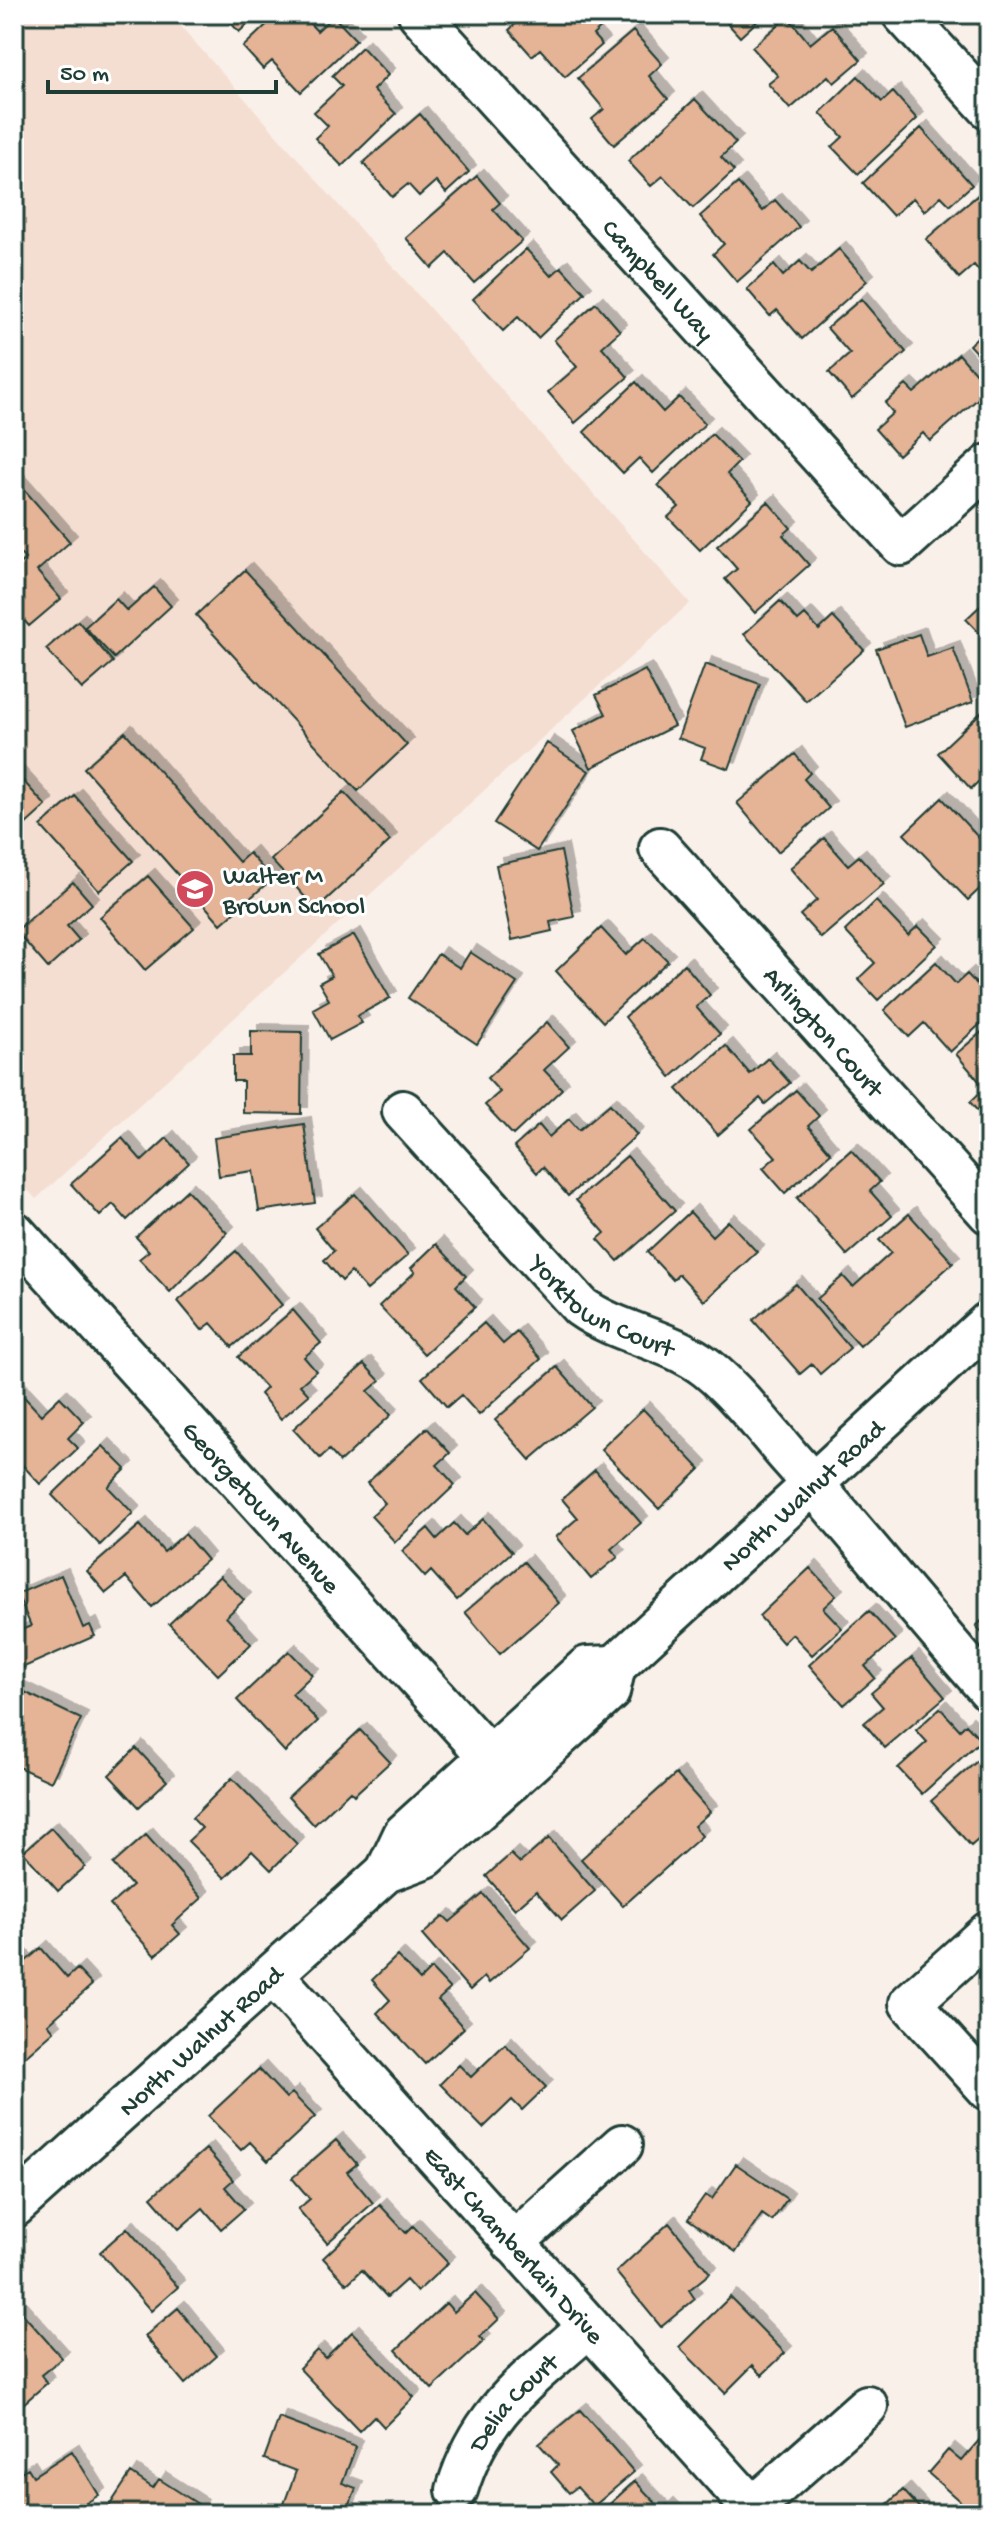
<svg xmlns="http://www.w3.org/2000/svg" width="1003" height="2528" font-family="'Gochi Hand',sans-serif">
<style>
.built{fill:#f4ded1}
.building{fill:#e5b396;stroke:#1f3d34;stroke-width:2;filter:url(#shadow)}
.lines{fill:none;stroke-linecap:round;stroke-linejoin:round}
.minor-casing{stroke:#1f3d34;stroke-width:46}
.minor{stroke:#fff;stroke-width:40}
.labels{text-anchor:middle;stroke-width:6;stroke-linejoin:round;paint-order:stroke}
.street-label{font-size:26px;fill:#1f3d34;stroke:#fff}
.poi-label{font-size:26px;fill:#1f3d34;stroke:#fff;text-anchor:start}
</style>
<defs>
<filter id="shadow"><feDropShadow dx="7" dy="-7" stdDeviation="0" flood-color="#0004"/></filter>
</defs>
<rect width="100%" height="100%" fill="#faf0ea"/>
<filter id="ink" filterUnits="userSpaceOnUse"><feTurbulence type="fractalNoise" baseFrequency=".0125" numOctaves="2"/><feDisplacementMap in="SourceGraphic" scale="16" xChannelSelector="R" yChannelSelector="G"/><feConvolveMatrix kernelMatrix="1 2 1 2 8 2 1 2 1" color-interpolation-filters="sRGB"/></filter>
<g filter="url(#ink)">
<!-- built -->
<path class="built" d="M14,14H170L690,603L36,1199L14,1175Z"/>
<!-- building -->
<path class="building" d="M223,14H259L239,32Z
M278,14H301L317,31L333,16L356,40L301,92L272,61L263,69L243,47Z
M526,14H599L606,23L593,35L602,45L565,77L540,49L532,56L509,30Z
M719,14H765L740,37Z
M788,17L810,44L832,26L861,60L834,83L828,76L790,109L768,84L778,76L752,47Z
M633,31L662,64L649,76L668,99L614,145L592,119L604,109L578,78Z
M362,47L388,75L373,90L396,114L342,166L315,138L328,126L314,112L342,86L332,76Z
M858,76L882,102L893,92L917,119L858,174L832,147L843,137L820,113Z
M695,99L736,143L721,157L734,171L693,208L663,176L651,186L628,161Z
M420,114L469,172L446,193L436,181L419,196L408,184L392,197L363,163Z
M921,128L972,185L950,205L941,196L925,211L913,198L893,216L863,183Z
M477,176L500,203L493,209L522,241L474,283L448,253L432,268L406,238Z
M738,183L763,211L775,200L799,227L737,282L713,254L724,244L700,216Z
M984,190L989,196V283L974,265L959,278L926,239Z
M526,249L551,276L561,267L585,293L538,338L518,317L503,331L473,299Z
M839,249L867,281L802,339L777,310L770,316L747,289L774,265L783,276L800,261L811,273Z
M861,299L906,352L852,399L829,372L850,354L827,328Z
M596,303L620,331L602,347L628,377L575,423L548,392L577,367L554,340Z
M989,326V367L969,345Z
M959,354L989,389L930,441L923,433L898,455L875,429L893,413L885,403L906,385L914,393Z
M636,382L663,412L679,397L705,424L653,473L639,458L623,473L584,432Z
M712,434L739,462L727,474L752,501L700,550L668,517L679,507L658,485Z
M14,478L70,542L37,571L61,599L29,626L14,609V569L25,559L14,547Z
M768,502L791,528L783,535L809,565L755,613L725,579L737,569L717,546Z
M989,555V574L979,564Z
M245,570L407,745L358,791L196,615Z
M154,587L171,606L114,658L85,627L116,599L127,611Z
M989,598V643L966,619Z
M780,601L798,621L805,615L819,630L833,617L864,650L806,701L744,634Z
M78,621L113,662L82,689L46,649Z
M919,634L927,657L953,648L973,702L905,727L876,649Z
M705,664L760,684L729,769L701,759L705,748L678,738Z
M645,670L674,726L591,768L573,731L606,714L596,695Z
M989,705V771L971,789L938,753Z
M125,732L239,862L249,853L272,879L221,924L84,768Z
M547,743L589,771L537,851L494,823Z
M795,754L810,773L804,779L829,808L778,852L737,803Z
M15,772L46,806L14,835V773Z
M344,792L390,841L316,909L271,860Z
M75,796L133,861L99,891L41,826Z
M942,798L989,849V880L968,900L904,834Z
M824,838L848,865L859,856L884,884L821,938L800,915L817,900L790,868Z
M561,851L574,917L550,922L552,931L512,940L496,865Z
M148,876L194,928L145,970L100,917Z
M73,882L92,904L67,926L79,940L48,968L16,931Z
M876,901L908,935L918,926L937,945L878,1000L858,979L875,963L845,931Z
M601,928L626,955L645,938L668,961L603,1022L556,971Z
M354,935L390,998L357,1016L362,1023L330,1040L313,1009L329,1000L319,983L332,976L319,954Z
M470,952L517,983L477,1044L408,998L438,954L460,968Z
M936,962L956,984L967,974L989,997V1016L950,1052L924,1023L909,1037L884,1010Z
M684,964L710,995L696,1007L720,1034L671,1077L625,1017Z
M547,1022L569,1047L544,1070L562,1089L513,1135L485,1105L500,1092L487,1078Z
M989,1026V1125L970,1102L985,1088L956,1054Z
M251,1031L302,1032L301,1114L243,1113V1081H233V1056H251Z
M726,1046L750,1074L768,1058L790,1083L765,1104L760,1098L718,1135L677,1089Z
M796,1090L819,1116L808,1126L831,1153L785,1193L763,1168L776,1157L751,1129Z
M610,1104L637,1135L568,1196L543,1167L537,1173L514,1147L539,1125L549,1137L569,1119L579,1130Z
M304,1124L315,1203L259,1211L253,1171L219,1176L214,1138Z
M122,1138L142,1161L167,1138L189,1163L127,1220L113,1204L100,1216L71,1184Z
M851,1150L880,1182L870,1191L892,1216L847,1255L797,1198Z
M627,1156L675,1211L618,1261L598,1239L605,1233L576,1200Z
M187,1190L227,1233L170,1292L139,1259L149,1251L136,1237Z
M355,1194L408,1255L367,1290L351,1272L342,1281L324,1260L334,1251L315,1228Z
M690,1212L712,1236L728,1221L757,1252L704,1301L679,1274L673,1280L647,1252Z
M909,1214L953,1263L860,1346L817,1299L843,1276L853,1287L891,1253L879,1240Z
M436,1244L466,1276L456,1286L475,1307L424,1354L379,1306L415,1272L411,1268Z
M236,1251L282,1305L232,1347L211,1323L202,1330L178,1301Z
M796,1284L850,1348L820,1374L812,1364L800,1374L753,1320Z
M293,1310L321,1343L304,1357L316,1371L300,1385L309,1395L281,1419L260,1394L266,1388L238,1357Z
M484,1323L503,1344L517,1332L541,1359L479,1415L461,1395L447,1407L422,1378Z
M364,1364L380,1381L368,1391L391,1415L340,1462L329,1450L320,1458L293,1429Z
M557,1367L592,1407L530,1460L495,1420Z
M14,1386L41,1415L60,1397L84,1422L68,1438L78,1448L40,1484L14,1456Z
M643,1409L700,1469L659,1509L601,1449Z
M427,1428L450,1453L437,1465L455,1485L395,1542L371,1516L385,1503L367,1483Z
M103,1446L126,1469L108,1487L133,1513L100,1545L52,1495Z
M595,1470L641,1523L611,1549L618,1557L591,1579L556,1537L578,1518L562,1499Z
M483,1519L512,1552L457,1600L431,1571L425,1577L402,1551L428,1528L437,1539L454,1523L465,1535Z
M140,1525L164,1552L185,1534L207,1560L152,1607L126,1577L106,1593L87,1571Z
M524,1562L559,1603L500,1654L465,1612Z
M810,1568L836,1596L823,1608L842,1628L812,1655L792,1634L783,1643L759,1616Z
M61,1575L83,1628L90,1625L95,1636L15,1671L14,1633L31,1626L17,1594Z
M220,1576L244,1600L226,1617L251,1644L218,1675L169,1624Z
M869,1611L895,1640L865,1666L875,1678L844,1705L809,1665Z
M989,1614V1641L976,1626Z
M289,1651L312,1675L292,1694L318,1721L285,1752L237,1700Z
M912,1658L945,1697L885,1748L864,1723L883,1707L871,1693Z
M14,1687L81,1719L51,1782L14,1765V1743L23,1729L14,1725Z
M940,1708L960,1730L966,1724L981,1740L922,1794L898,1768L927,1742L916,1730Z
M360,1730L390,1762L354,1795L350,1791L314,1825L288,1797Z
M136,1748L167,1781L139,1807L109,1775Z
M989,1751V1830L971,1846L931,1801Z
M676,1774L710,1812L694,1826L702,1836L623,1906L581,1859Z
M232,1778L297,1844L271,1870L252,1851L225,1878L188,1841L202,1828L192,1818Z
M51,1828L85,1867L58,1891L23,1852Z
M146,1835L202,1898L172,1925L180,1934L155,1956L110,1905L132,1886L113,1864Z
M549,1838L595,1891L562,1920L536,1891L515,1909L486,1876L511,1854L520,1863Z
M483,1894L530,1948L489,1983L484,1977L470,1990L422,1935L444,1916L450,1922Z
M41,1948L67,1978L77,1969L92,1985L48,2024L54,2031L15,2065L14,1951L25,1962Z
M397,1956L420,1980L431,1969L450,1989L438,2000L464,2028L425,2064L377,2013L390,2000L372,1980Z
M505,2044L546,2087L522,2110L512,2100L483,2128L440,2084L459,2065L471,2077Z
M259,2069L286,2098L292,2093L315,2117L268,2161L250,2142L241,2150L208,2116Z
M336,2140L357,2164L347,2172L373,2203L327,2243L298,2209L310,2199L292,2178Z
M206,2149L233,2180L225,2187L244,2209L221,2229L203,2208L179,2229L151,2197Z
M736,2164L787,2199L772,2221L762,2214L736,2252L688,2219L705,2195L712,2199Z
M380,2205L406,2233L413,2226L448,2263L417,2292L406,2280L387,2297L362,2270L347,2284L323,2258Z
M669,2223L710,2273L689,2290L695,2299L661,2327L616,2272Z
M127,2228L178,2287L151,2311L100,2252Z
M475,2293L499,2319L480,2337L484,2341L432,2389L396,2350L446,2303L454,2312Z
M730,2297L785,2353L762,2375L753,2365L725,2393L679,2347Z
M15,2305L62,2358L41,2375L47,2383L14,2412Z
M178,2308L217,2356L185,2384L145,2336Z
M352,2332L414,2397L384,2427L374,2416L359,2431L299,2368L317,2350L325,2358Z
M580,2410L634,2472L594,2506L577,2487L569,2493L551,2472L558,2465L539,2444Z
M279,2418L356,2447L342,2483L356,2488L346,2514H310L284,2504L296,2471L264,2459Z
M987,2431L989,2494L973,2513L928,2473L948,2450L961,2461Z
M72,2451L99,2495L69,2514H14V2476L28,2468L33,2476Z
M131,2473L153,2488L159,2479L201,2506L196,2514H104Z
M635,2481L662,2510L667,2505L676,2514H599Z
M903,2490L925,2514H881L879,2512Z"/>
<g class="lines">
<defs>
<g id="minor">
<path id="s1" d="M419,14L901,545L989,465"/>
<path d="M903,14L989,108"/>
<path id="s2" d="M660,848L989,1213"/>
<path id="s3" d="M403,1111L581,1307C619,1334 670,1339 707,1368C738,1393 764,1428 790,1458C858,1534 921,1614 989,1690"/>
<path id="s4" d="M14,1232L511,1781"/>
<path d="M386,1872L404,1834L587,1667L615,1666"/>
<path d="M989,1932L910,2003L989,2090"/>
<path id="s5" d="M273,1975L758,2514"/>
<path id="s6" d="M14,2207L386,1872L426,1857L609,1692L615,1666L989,1322"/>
<path d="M513,2243L622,2145"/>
<path id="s7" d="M457,2490C481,2410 529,2380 588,2327"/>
<path d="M752,2508L867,2406"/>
</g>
</defs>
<!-- minor casing -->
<use href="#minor" class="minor-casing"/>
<!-- minor -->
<use href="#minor" class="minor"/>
</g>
</g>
<!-- icons -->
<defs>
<symbol id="school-disc" viewBox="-11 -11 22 22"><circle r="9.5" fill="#d1495b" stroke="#fff"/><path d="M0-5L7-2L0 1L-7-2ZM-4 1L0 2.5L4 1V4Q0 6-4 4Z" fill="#fff"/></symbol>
</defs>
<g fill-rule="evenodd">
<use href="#school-disc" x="173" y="867" width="44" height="44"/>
</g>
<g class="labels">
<!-- street labels -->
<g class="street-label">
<text dy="9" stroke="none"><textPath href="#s1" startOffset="358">Campbell Way</textPath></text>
<text dy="9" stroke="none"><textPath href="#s2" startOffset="246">Arlington Court</textPath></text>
<text dy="9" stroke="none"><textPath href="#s3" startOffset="282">Yorktown Court</textPath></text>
<text dy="9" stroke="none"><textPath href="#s6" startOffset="1070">North Walnut Road</textPath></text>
<text dy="9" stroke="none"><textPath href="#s4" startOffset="370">Georgetown Avenue</textPath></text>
<text dy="9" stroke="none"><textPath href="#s6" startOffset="250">North Walnut Road</textPath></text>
<text dy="9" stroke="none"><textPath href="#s5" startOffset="362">East Chamberlain Drive</textPath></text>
<text dy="9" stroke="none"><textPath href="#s7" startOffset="106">Delia Court</textPath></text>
</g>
<!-- poi labels -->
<g class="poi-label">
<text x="223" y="883">Walter M<tspan x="223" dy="30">Brown School</tspan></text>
</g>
</g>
<!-- margin -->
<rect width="1003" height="2528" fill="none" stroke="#fff" stroke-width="48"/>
<rect x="24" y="24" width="955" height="2480" fill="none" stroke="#1f3d34" stroke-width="3" filter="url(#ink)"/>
<!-- scale -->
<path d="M48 80v12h228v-12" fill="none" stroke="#1f3d34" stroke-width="4"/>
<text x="60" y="80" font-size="24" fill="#1f3d34" stroke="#ffffff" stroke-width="6" paint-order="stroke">50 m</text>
</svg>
